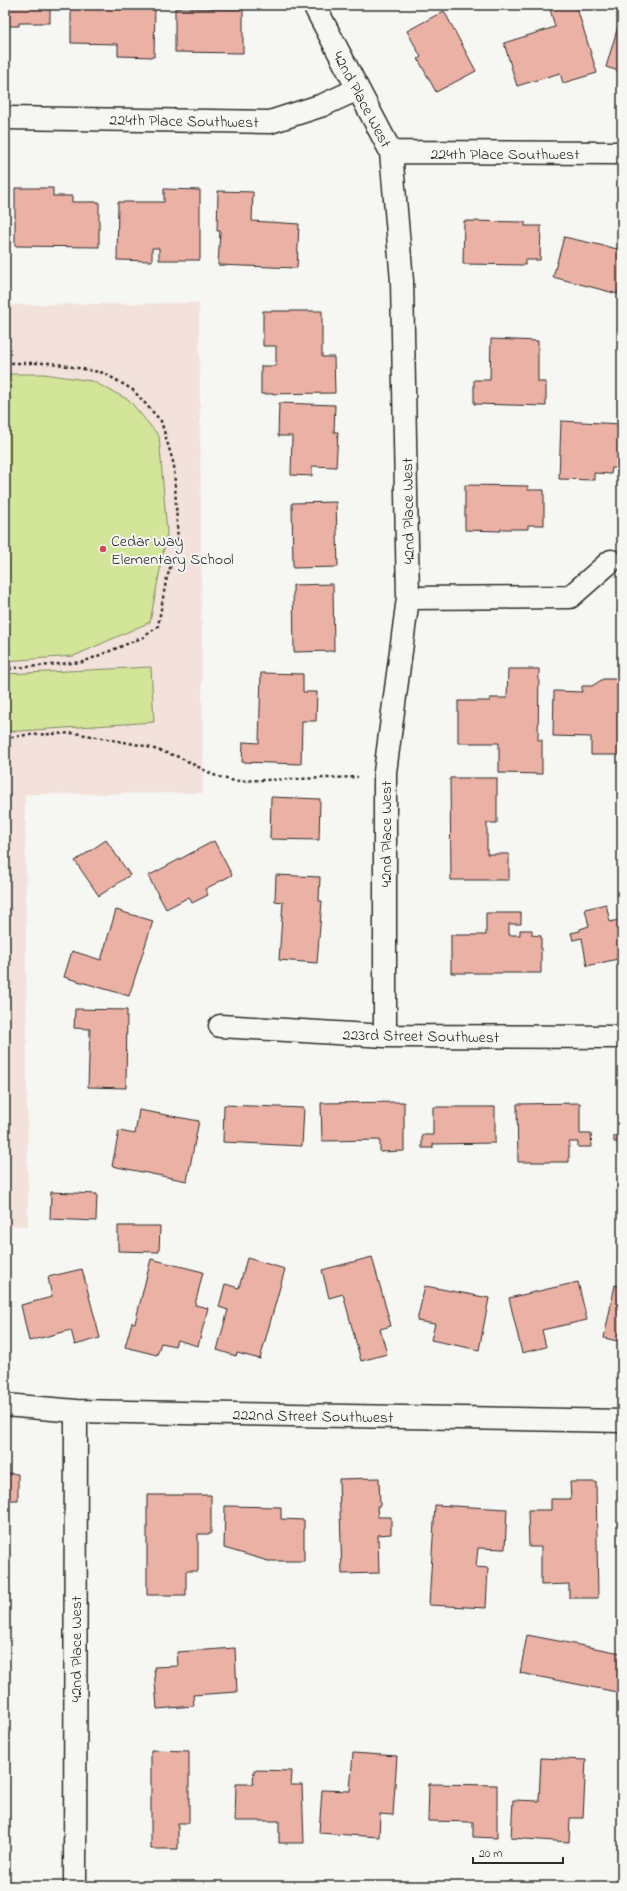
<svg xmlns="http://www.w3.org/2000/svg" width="627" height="1891" font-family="'Indie Flower',sans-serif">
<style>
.built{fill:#f3e1db}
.green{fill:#d3e599;stroke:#7f8862}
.building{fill:#ebb1a4;stroke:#2b2b2b}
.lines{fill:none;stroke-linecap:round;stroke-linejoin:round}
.street-casing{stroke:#2b2b2b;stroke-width:25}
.path{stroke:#2b2b2b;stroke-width:2.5;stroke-dasharray:3 3;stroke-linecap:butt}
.street{stroke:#f6f6f2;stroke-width:22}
.poi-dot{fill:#d1495b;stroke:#f6f6f2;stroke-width:1.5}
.labels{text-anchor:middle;stroke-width:4;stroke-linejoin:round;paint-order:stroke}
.street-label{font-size:16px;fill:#2b2b2b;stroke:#f6f6f2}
.poi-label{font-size:16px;fill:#2b2b2b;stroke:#f6f6f2;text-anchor:start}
</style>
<rect width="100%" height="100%" fill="#f6f6f2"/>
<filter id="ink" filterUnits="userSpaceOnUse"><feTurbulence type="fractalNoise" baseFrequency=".025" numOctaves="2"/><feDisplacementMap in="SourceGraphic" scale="8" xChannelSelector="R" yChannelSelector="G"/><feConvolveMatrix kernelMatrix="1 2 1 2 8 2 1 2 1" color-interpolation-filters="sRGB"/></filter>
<g filter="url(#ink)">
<!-- built -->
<path class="built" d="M199,303L203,793L25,794L28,1226H5V305Z"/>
<!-- green -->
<path class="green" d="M5,374H44L92,381L129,400L159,436L167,533L150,622L74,656L5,661Z
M151,667L154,722L5,732V674Z"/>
<!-- building -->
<path class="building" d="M5,5H50V23H19V26H5Z
M71,5H155L154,57L118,56V44L71,43Z
M549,5H576L597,73L563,83L560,73L517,86L504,43L555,27Z
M175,8L243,9V53L175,52Z
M444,11L476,71L436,92L418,59L421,57L407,31Z
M622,13V72L606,67Z
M15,188H53V196H72V202H99V247L15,246Z
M164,189L200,190V260H159V248H152V261L117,260L118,202H164Z
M218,191L253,192L252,221L299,224L297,268L218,265L220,231H217Z
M464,221L525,222V226H541L540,260H525V265L463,264Z
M564,237L622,250V279L618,294L553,277Z
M263,311H322V357H334L335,393L261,394V366H276V346H263Z
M491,339L538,341V382H546V406L474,404V380H490Z
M279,403L335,405L334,432H338L336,467L312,466V476L291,475L292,436H278Z
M561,421L622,424V468H612L611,474L594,473V480L559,479Z
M465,485L528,486V490H544V525H528V529H501V531L465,530Z
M336,502L338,567L293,568L292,503Z
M333,584L334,651L294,652L293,585Z
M508,669H539L538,740H542V774L499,773V743H458V701H490V698H507Z
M261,673L303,674V692H317L316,721H302L301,764L242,762L243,742L259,743Z
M603,679H622V755H591V737L553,736L554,691L582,692V686H592Z
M450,778H497V823H487V854H509V880H451Z
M271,797L320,799L319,840L270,839Z
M106,840L130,875L99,896L75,861Z
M214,841L232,875L205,889L208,895L192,903L189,897L166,909L148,876Z
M276,875L320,877L319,901H322L317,963L279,960L283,902L275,901Z
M606,904L610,922L622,919V958L587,966L582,938L573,940L571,933L580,931V929L589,926L585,909Z
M116,910L153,921L129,996L64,977L72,951L101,960Z
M486,913H521V924H509V935H520V930H532V935L541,936V973H451V935H486Z
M75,1009L127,1010L126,1088L88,1087L90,1029L74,1028Z
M404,1102V1151L380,1152V1140L322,1141L321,1103Z
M580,1103V1134H591L592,1147H578V1142H569V1162H518L517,1104Z
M224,1105L304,1108L302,1146L223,1142Z
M433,1107H495V1143L433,1144V1148H422V1135H433Z
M139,1110L199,1121L187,1181L112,1166L119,1131L135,1134Z
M614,1136H622V1142H614Z
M51,1192L97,1194L96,1221L50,1219Z
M118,1226H160L159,1252L118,1251Z
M372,1257L391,1326L380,1329L387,1354L361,1361L343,1294L329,1298L322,1270Z
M247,1258L285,1269L260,1359L237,1353L236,1356L217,1350L228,1310L219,1307L225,1284L239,1288Z
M151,1259L203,1272L195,1305L208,1308L198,1346L177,1340L175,1346L161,1343L157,1355L125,1347L132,1322L135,1323Z
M82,1269L100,1338L75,1345L71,1330L29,1341L21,1305L52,1297L48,1277Z
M578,1282L587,1320L542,1330L546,1347L522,1353L509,1298Z
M615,1285L622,1287V1342L604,1338Z
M425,1286L489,1298L479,1350L431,1340L435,1324L417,1321Z
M5,1473L18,1474V1500H5Z
M379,1478L380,1506H377L378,1517H391V1534L378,1535L379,1573L342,1574L339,1479Z
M570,1482H596L598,1598H569V1584L541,1585V1547H529L528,1510H551V1499H571Z
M147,1495H211V1534H198V1571H186V1595H147Z
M435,1505L507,1509L505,1549L478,1548L476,1567L488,1568L486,1608L429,1605Z
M225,1506L281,1507V1519L304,1520V1561H268L224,1548Z
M527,1635L621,1653L619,1664H622V1693L520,1673Z
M235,1648L237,1692L193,1695L194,1706L157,1709L154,1667L178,1666L177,1652Z
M151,1750L189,1751V1823H178V1849H151Z
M353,1753L397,1756L393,1815L380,1814L379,1837L319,1833L322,1790L350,1791Z
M541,1758L586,1760L583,1818H570L569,1842L511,1838L513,1800L539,1801Z
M254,1770L292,1771L291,1785H302L304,1843H279V1821H235L236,1784H253Z
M429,1784L497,1785V1838L473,1837V1822L428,1821Z"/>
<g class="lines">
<defs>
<path id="street" d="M314,5L391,152L402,281L408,598L385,772V1036
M5,118L270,122L323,105L358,89
M391,152L619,153
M408,598L570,597L611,561
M220,1026L385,1036L622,1037
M5,1405L76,1411L622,1421
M75,1886L76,1411"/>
</defs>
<!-- street casing -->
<use href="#street" class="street-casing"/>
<!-- path -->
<path class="path" d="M5,363H52L104,373L133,390L161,421L174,465L178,543L166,581L158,626L144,637L83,662L5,669
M5,738L26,735L75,733L145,746L179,757L216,776L234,781L358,777"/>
<!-- street -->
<use href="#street" class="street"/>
</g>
</g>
<!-- markers -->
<circle class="poi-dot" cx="103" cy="549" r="4"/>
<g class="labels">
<!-- street labels -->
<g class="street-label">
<text transform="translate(363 99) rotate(62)" y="6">42nd Place West</text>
<text transform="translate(184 120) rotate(1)" y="6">224th Place Southwest</text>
<text x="505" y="159">224th Place Southwest</text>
<text transform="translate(407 511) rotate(-91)" y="6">42nd Place West</text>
<text transform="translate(385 834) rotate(-90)" y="6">42nd Place West</text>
<text transform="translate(421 1035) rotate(1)" y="6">223rd Street Southwest</text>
<text transform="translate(313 1415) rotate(1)" y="6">222nd Street Southwest</text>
<text transform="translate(75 1649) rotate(-90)" y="6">42nd Place West</text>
</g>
<!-- poi labels -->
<g class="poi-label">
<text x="111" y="546">Cedar Way<tspan x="111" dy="18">Elementary School</tspan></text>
</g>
</g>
<!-- margin -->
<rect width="627" height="1891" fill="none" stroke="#f6f6f2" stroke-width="20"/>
<rect x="10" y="10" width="607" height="1871" fill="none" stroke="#2b2b2b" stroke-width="1.5" filter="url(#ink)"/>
<!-- scale -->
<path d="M473 1857v6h90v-6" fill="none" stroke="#2b2b2b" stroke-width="2"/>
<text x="479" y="1857" font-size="12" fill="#2b2b2b" stroke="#f6f6f2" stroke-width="3" paint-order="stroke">20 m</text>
</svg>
